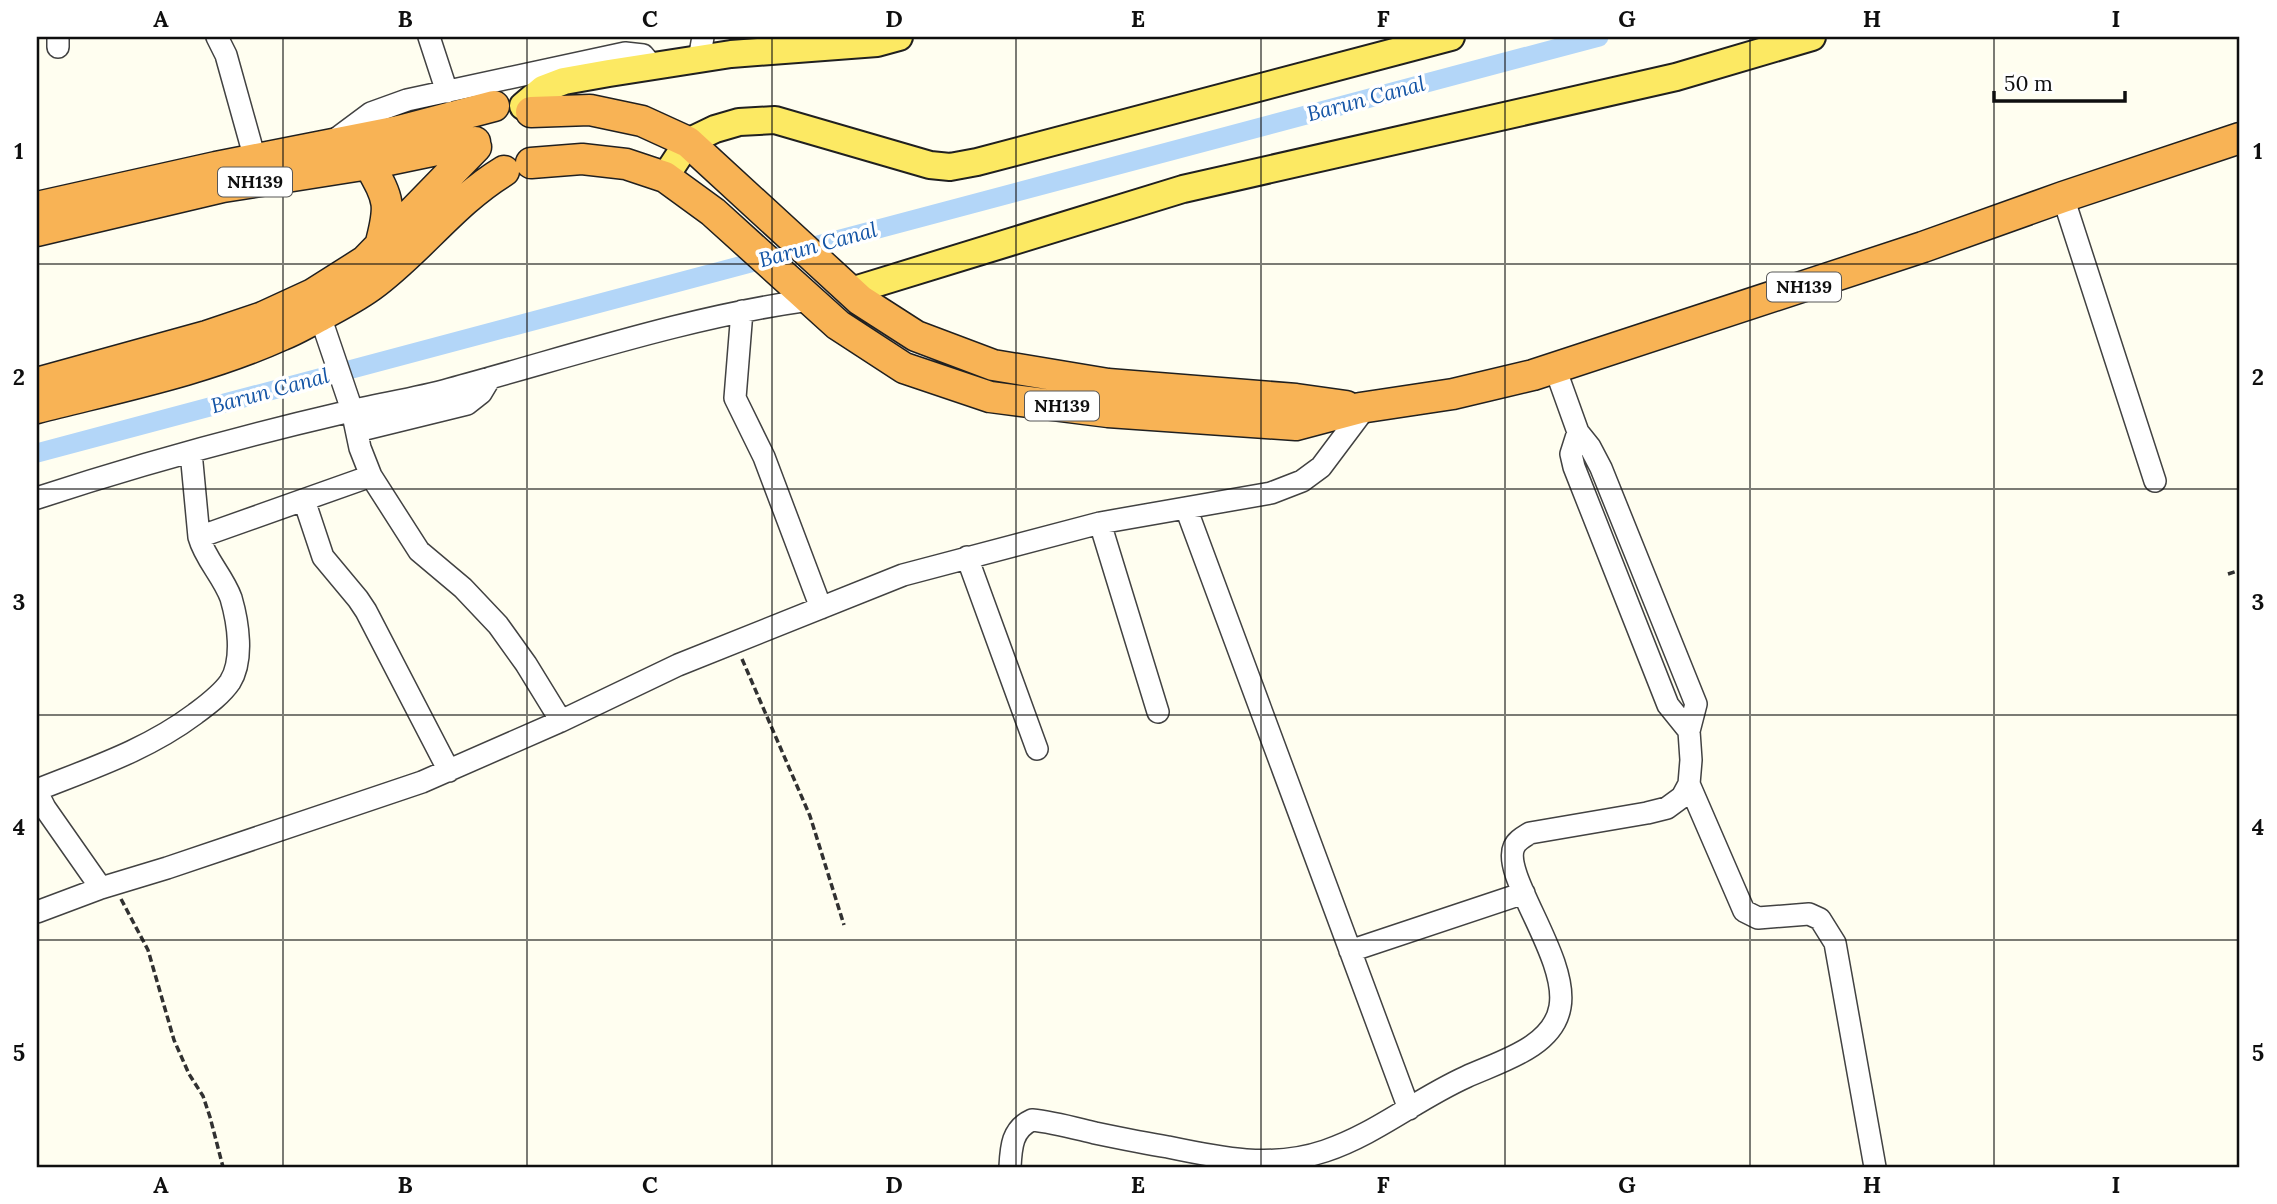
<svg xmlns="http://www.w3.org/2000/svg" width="2277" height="1204" font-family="Lora,serif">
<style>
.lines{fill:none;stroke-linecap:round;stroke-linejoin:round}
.canal{stroke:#b3d6f8;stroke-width:19}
.minor-casing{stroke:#424242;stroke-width:24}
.major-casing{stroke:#202020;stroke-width:30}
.highway-casing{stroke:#202020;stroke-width:33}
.path{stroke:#313131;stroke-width:3.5;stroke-dasharray:7 3.5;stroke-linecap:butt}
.minor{stroke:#fff;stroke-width:21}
.major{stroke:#fce963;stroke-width:26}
.highway{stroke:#f8b355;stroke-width:30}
.grid{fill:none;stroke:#0f0f0f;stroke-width:2;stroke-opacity:0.55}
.labels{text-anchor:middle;stroke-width:7;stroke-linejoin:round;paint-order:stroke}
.shield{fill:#fff;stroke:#575757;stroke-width:2}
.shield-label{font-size:18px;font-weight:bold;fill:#0f0f0f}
.water-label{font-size:21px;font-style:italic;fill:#1354a5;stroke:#fff}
.neatline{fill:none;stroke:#0f0f0f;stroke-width:2.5}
.grid-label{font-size:23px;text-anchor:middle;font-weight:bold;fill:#0f0f0f}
</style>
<rect width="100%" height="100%" fill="#fffef0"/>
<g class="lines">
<!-- canal -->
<path class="canal" d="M37,453L1599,37"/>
<defs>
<path id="minor" d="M217,37L226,55L255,159
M429,37L447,92
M58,47V37
M699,59L703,37
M332,142L371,113L407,100L625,53L643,55L653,67
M2063,197L2155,481
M742,311L735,398L764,457L821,608
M320,316L352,410L360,448L371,476L419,551L463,588L498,625L526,664L561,721
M357,431L467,404L481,393L490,378
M1578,432L1571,454L1574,467L1668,705L1689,731
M37,498C137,465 239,437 342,413C378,404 415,399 450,389C569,357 687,317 809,300
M304,500L323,557L358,599L366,611L449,771
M1186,508L1409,1109
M1100,523L1158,712
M199,537L371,476
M967,557L1037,749
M1689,784L1744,911L1758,918L1809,914L1820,919L1835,943L1875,1167
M37,790C92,768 147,750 195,714C207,705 221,695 230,682C244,660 238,622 231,598C223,576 205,559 199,537L191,452
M37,792L45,808L101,888
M37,912L101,888L167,868L422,782L561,721L678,665L903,575L1100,523L1271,493L1302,481L1321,467L1366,407
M1350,951L1524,893
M1010,1167C1011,1147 1012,1129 1032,1120C1053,1122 1074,1128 1095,1133C1119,1138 1143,1143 1168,1147C1220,1158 1272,1169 1325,1151C1376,1134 1417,1099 1466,1077C1498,1062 1553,1048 1560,1007C1569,958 1501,875 1514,847C1517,840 1524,837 1530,833L1647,813L1667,808L1682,797L1689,784L1691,760L1689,731L1696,704L1601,468L1590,447L1578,432L1555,368"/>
<path id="major" d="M523,106L543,89L564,81L609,73L731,54L877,43L899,37
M665,177L688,142L715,129L739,122L775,120L930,165L950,167L977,162L1451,37
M851,291L1183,189L1676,77L1812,37"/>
<path id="highway" d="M531,112L590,110L642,121L688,142L860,300L916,336L993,365L1108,384L1296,399L1346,406
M531,163L582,159L626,164L665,177L713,212L838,325L904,368L990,397L1108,412L1296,425L1360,408L1453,394L1533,375L1923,247L2063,197L2240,138
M369,164C390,201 391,205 380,246
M37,207L216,167L399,131L494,106
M37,231L223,187L369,164L475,142
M37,383L207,336L263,317L313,294L365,261L476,147
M37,408C119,387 205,370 282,335C295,330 308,322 320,316C337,307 356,297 371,286C419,251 453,202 504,171"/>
</defs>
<!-- minor casing -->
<use href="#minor" class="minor-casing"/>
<!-- major casing -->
<use href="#major" class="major-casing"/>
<!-- highway casing -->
<use href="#highway" class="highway-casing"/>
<!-- path -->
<path class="path" d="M2228,574L2240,570
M742,659L810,816L844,925
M121,899L148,950L174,1040L189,1074L203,1096L210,1117L223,1167"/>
<!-- minor -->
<use href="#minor" class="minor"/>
<!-- major -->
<use href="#major" class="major"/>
<!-- highway -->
<use href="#highway" class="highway"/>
</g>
<!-- grid -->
<path class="grid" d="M283,37V1167M527,37V1167M772,37V1167M1016,37V1167M1261,37V1167M1505,37V1167M1750,37V1167M1994,37V1167M37,264H2240M37,489H2240M37,715H2240M37,940H2240"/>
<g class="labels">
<!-- shield labels -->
<g class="shield">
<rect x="218" y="167.5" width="74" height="29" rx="5"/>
<rect x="1767" y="272.5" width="74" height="29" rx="5"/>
<rect x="1025" y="391.5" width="74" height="29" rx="5"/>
</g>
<g class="shield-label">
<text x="255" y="188">NH139</text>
<text x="1804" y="293">NH139</text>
<text x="1062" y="412">NH139</text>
</g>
<!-- water labels -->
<g class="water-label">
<text transform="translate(1366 99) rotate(-15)" y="7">Barun Canal</text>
<text transform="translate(818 245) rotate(-15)" y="7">Barun Canal</text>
<text transform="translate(270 391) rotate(-15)" y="7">Barun Canal</text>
</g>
</g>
<!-- border -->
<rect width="2277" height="1204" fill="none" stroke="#ffffff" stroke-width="77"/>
<!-- scale -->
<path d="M1994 91v10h131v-10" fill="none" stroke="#0f0f0f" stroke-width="3.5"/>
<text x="2004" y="91" font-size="21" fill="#0f0f0f" stroke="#ffffff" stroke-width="5" paint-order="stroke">50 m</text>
<rect x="38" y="38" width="2200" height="1128" class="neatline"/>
<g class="grid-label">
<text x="161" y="27">A</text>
<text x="405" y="27">B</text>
<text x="650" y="27">C</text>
<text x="894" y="27">D</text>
<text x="1138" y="27">E</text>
<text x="1383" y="27">F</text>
<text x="1627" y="27">G</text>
<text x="1872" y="27">H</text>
<text x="2116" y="27">I</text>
<text x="19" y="159">1</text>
<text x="2258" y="159">1</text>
<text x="19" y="385">2</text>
<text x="2258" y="385">2</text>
<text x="19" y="610">3</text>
<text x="2258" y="610">3</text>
<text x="19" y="835">4</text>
<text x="2258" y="835">4</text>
<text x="19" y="1061">5</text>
<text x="2258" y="1061">5</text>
<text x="161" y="1193">A</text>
<text x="405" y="1193">B</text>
<text x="650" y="1193">C</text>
<text x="894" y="1193">D</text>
<text x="1138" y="1193">E</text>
<text x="1383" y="1193">F</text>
<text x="1627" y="1193">G</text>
<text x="1872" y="1193">H</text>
<text x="2116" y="1193">I</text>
</g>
</svg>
